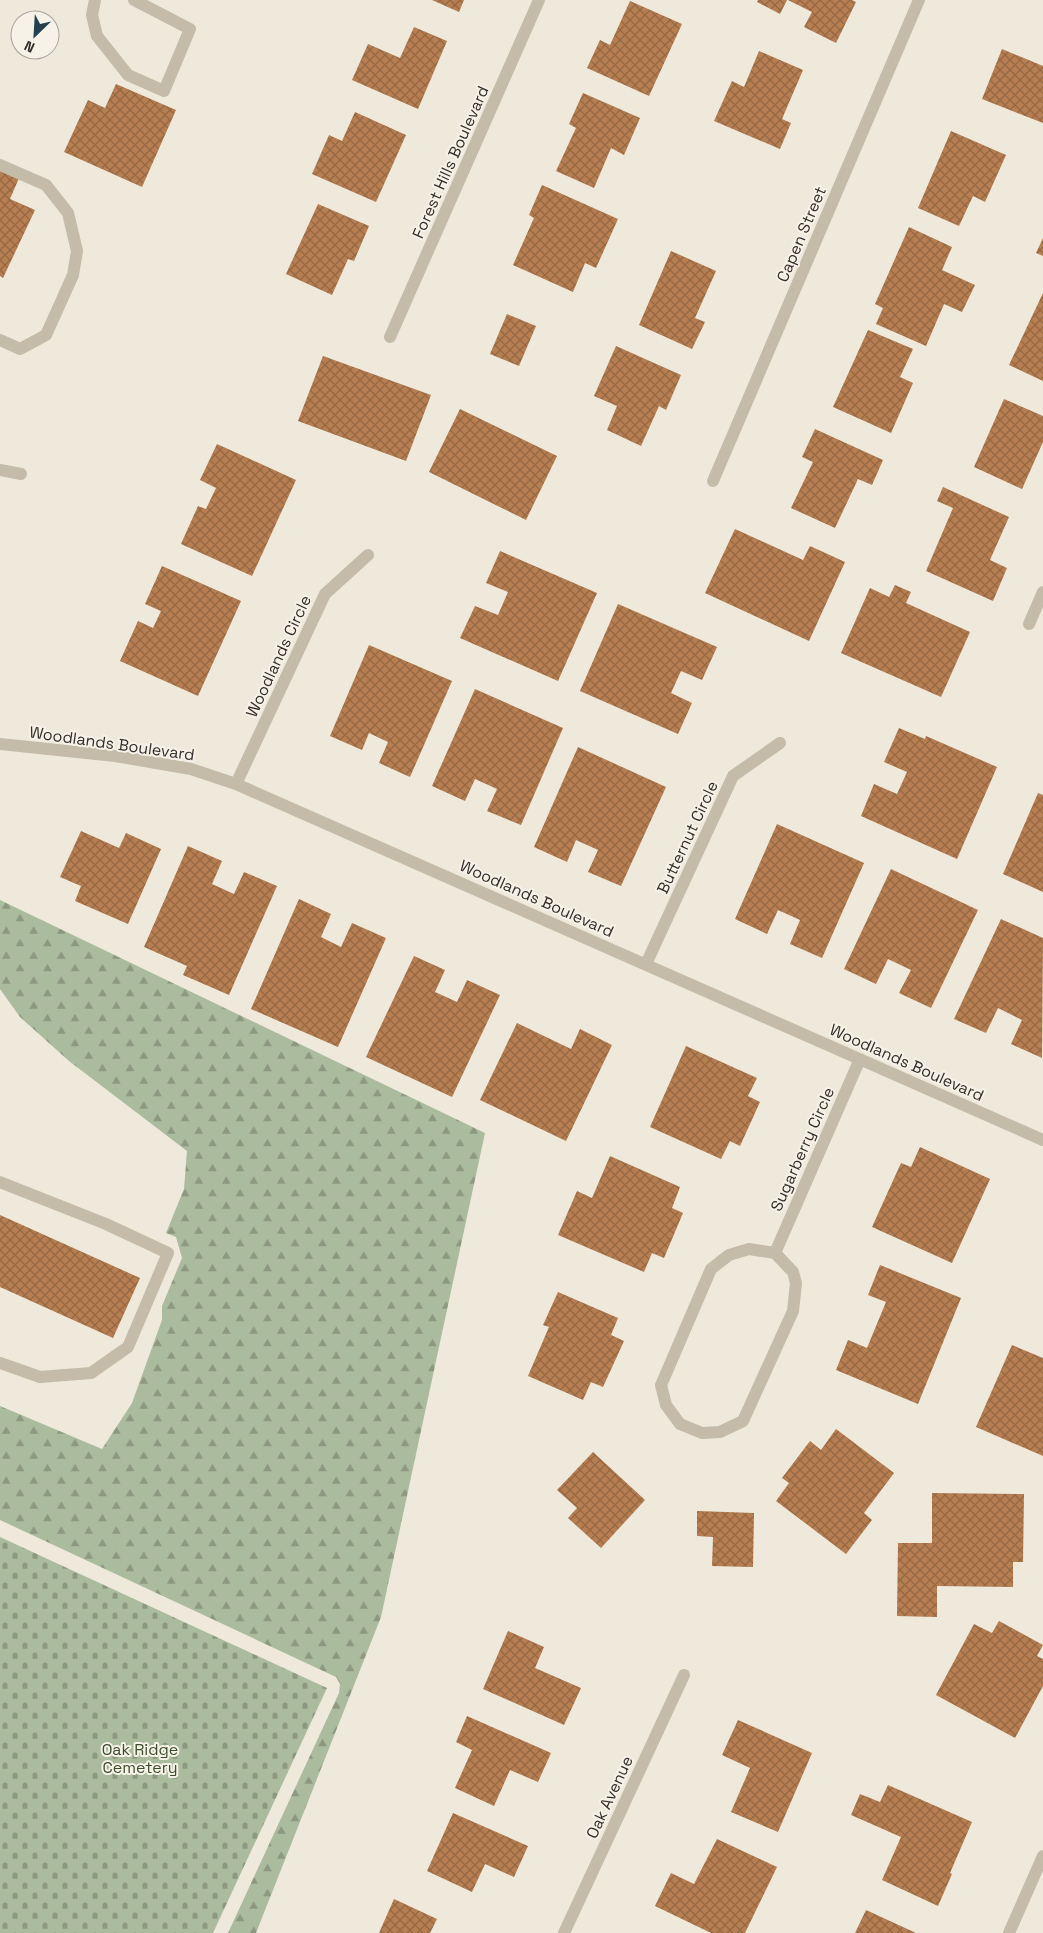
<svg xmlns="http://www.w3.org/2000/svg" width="1043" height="1933" font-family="'Space Grotesk',sans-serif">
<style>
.forest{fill:url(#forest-firs)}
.cemetery{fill:url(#cemetery-stones)}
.building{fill:url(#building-cross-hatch)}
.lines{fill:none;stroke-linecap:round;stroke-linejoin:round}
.minor{stroke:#c4bba9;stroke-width:12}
.labels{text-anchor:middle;stroke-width:4;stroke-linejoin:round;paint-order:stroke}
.street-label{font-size:16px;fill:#322d28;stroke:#f6f2e7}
.park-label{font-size:16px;fill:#3c4d2f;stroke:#f6f2e7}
</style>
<defs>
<pattern id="forest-firs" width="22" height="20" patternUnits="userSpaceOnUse" patternTransform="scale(1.25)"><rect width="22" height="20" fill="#abbb9d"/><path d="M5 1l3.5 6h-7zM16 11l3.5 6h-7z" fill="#8c9880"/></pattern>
<pattern id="cemetery-stones" width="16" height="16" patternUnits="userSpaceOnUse" patternTransform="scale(1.25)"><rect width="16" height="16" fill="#abbb9d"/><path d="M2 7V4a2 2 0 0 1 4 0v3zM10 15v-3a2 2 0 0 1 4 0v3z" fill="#8c9880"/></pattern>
<pattern id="building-cross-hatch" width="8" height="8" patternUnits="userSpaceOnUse" patternTransform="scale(1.25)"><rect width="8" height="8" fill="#b67e51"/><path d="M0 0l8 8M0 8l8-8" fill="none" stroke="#956843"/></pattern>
</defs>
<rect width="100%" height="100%" fill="#eee9db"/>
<!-- forest -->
<path class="forest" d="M0,900L485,1133L381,1617L256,1933H228L339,1693L340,1684L336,1677L0,1520V1406L102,1449L132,1403L162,1320V1306L182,1258L176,1237L166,1233L184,1189L187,1151L69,1061L20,1017L0,989Z"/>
<!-- cemetery -->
<path class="cemetery" d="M0,1537L327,1688L213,1933H0Z"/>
<!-- building -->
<path class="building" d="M432,0H464L459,12Z
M758,0H787L780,14L757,2Z
M788,0H852L856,2L836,43L804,27L812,12Z
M630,1L682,24L649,96L587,68L600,40L610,45Z
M414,27L447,41L418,109L352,80L368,44L400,58Z
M1002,49L1043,66V123L982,99Z
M759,51L803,70L782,119L791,123L780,149L714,121L732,81L744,87Z
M116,84L176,110L142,187L64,152L88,100L105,108Z
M583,93L640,118L624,155L611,148L594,188L556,171L576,128L569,124Z
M355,112L406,135L376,202L312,174L329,135L342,141Z
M951,131L1006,155L985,202L973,196L959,226L918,208Z
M0,169L19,178L10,199L35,210L3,278L0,276Z
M542,185L618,219L596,268L585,263L573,292L513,265L534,218L529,215Z
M318,204L369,226L354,261L348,259L332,295L286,274Z
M909,227L952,247L942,270L975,285L962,312L944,304L926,346L876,324L883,308L875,304Z
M1043,238V256L1036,253Z
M671,251L716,271L695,318L705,322L692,349L639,325Z
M1043,293V381L1009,365Z
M507,314L536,326L519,366L490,354Z
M868,330L913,349L900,377L913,383L891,433L833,407Z
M616,346L681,375L666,410L659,406L641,446L607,430L617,406L594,396Z
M323,356L431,395L406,461L298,421Z
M1004,399L1043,416V442L1022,489L974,467Z
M460,409L557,456L526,520L429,472Z
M815,429L883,460L872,485L858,479L835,528L791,508L813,462L802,457Z
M217,444L296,480L252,576L181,544L198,506L206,509L216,488L200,480Z
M943,487L1009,517L990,560L1007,568L993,601L926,571L953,508L937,501Z
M735,529L803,560L810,546L845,562L809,641L705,593Z
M500,551L597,593L558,681L460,638L475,606L498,615L508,592L486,583Z
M162,566L241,601L198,696L120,661L138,621L153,628L161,611L145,604Z
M895,585L911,592L906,603L970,632L941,697L841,653L870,588L889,597Z
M618,604L717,647L702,680L681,671L671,693L692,703L678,734L580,691Z
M369,645L452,681L410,777L379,763L388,742L369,733L362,750L330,736Z
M475,689L563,728L521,825L487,811L497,789L475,779L465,801L432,786Z
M899,728L925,739L926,736L997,767L957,859L861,816L874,784L897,794L907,772L884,762Z
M578,747L666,787L621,886L588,872L598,850L576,840L567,862L534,847Z
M1038,793L1043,795V892L1003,874Z
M777,824L864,863L822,958L790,944L800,920L778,910L767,934L735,919Z
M81,831L119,848L126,833L161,849L128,924L75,901L81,886L60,877Z
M188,846L222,861L212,884L234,894L244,872L277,886L229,995L183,975L187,966L144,947Z
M891,869L978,910L931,1008L899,993L911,970L888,959L876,984L844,969Z
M299,899L331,914L321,937L341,947L352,923L386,938L338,1047L251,1009Z
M1001,919L1043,938L1042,1058L1011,1044L1022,1020L998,1008L986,1033L954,1019Z
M414,956L445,970L435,992L457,1002L467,980L500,995L452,1097L366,1057Z
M517,1023L571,1049L580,1029L612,1045L566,1141L480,1100Z
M686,1046L757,1078L748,1096L760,1102L740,1146L730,1141L721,1159L650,1127Z
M920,1147L990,1179L952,1263L872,1227L901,1163L911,1167Z
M610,1156L680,1187L672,1208L683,1213L664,1258L652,1253L644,1272L558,1235L577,1191L592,1198Z
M0,1215L140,1278L113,1338L0,1287Z
M880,1265L961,1298L918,1404L836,1370L848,1340L867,1348L886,1302L868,1295Z
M558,1292L618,1318L611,1335L624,1341L603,1387L591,1382L583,1400L528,1376L549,1327L543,1325Z
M1012,1345L1043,1358V1456L976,1427Z
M836,1429L894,1473L864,1513L872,1520L846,1554L776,1501L789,1483L782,1478L810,1441L821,1450Z
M593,1452L645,1500L601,1548L568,1518L577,1508L557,1490Z
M932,1493L1024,1494L1023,1562H1013V1587L937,1586V1617L897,1616L898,1543H932Z
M697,1511L754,1513L753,1567L712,1566L713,1537L697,1536Z
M999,1621L1043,1645L1037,1656L1043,1659V1686L1015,1738L936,1695L974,1624L992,1633Z
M508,1631L544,1647L535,1668L581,1688L564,1725L483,1689Z
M467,1716L551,1753L538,1782L510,1770L494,1806L455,1788L472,1750L456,1742Z
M738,1720L812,1753L778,1832L731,1812L750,1768L722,1755Z
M888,1785L972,1822L950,1873L952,1874L938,1906L882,1880L901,1837L851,1815L860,1794L880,1802Z
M453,1813L528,1846L514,1877L485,1864L472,1892L427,1871Z
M717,1839L777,1867L745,1933H711L655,1906L671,1873L694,1884Z
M394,1899L437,1919L430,1933H379Z
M866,1910L916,1933H855Z"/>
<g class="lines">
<!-- minor -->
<path class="minor" d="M95,0L92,15L97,36L128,75L164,91L190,29L134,0
M0,165L46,185L68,213L77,251L73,275L46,335L20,349L0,340
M390,337L539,0
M0,470L21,474
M713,481L919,0
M1029,624L1043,592
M0,744L115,756L191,769L236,784L1043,1140
M236,784L325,594L368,555
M646,964L733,776L780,743
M0,1182L106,1224L168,1253L128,1347L91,1373L40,1377L0,1363
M775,1253L793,1272L796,1283L793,1311L743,1421L720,1432L702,1433L680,1424L666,1405L661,1385L711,1269L729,1255L749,1249L775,1253L860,1059
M564,1933L684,1675
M1009,1933L1043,1856"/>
</g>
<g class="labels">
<!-- street labels -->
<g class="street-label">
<text transform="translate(450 162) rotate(-66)" y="6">Forest Hills Boulevard</text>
<text transform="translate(801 234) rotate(-67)" y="6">Capen Street</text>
<text transform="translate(278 656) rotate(-65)" y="6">Woodlands Circle</text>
<text transform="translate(112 743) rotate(8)" y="6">Woodlands Boulevard</text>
<text transform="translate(687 837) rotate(-65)" y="6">Butternut Circle</text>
<text transform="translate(537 898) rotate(24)" y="6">Woodlands Boulevard</text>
<text transform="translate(907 1062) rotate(24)" y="6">Woodlands Boulevard</text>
<text transform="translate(802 1149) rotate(-66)" y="6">Sugarberry Circle</text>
<text transform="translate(609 1797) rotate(-65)" y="6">Oak Avenue</text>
</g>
<!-- park labels -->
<g class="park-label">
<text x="140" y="1755">Oak Ridge<tspan x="140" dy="18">Cemetery</tspan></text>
</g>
</g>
<!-- north arrow -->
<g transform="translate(35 35) rotate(205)"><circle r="24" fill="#f6f2e7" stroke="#a8a39b"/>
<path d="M0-4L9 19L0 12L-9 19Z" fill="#23424e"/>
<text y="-8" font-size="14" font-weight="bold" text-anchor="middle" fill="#322d28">N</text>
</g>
</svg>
